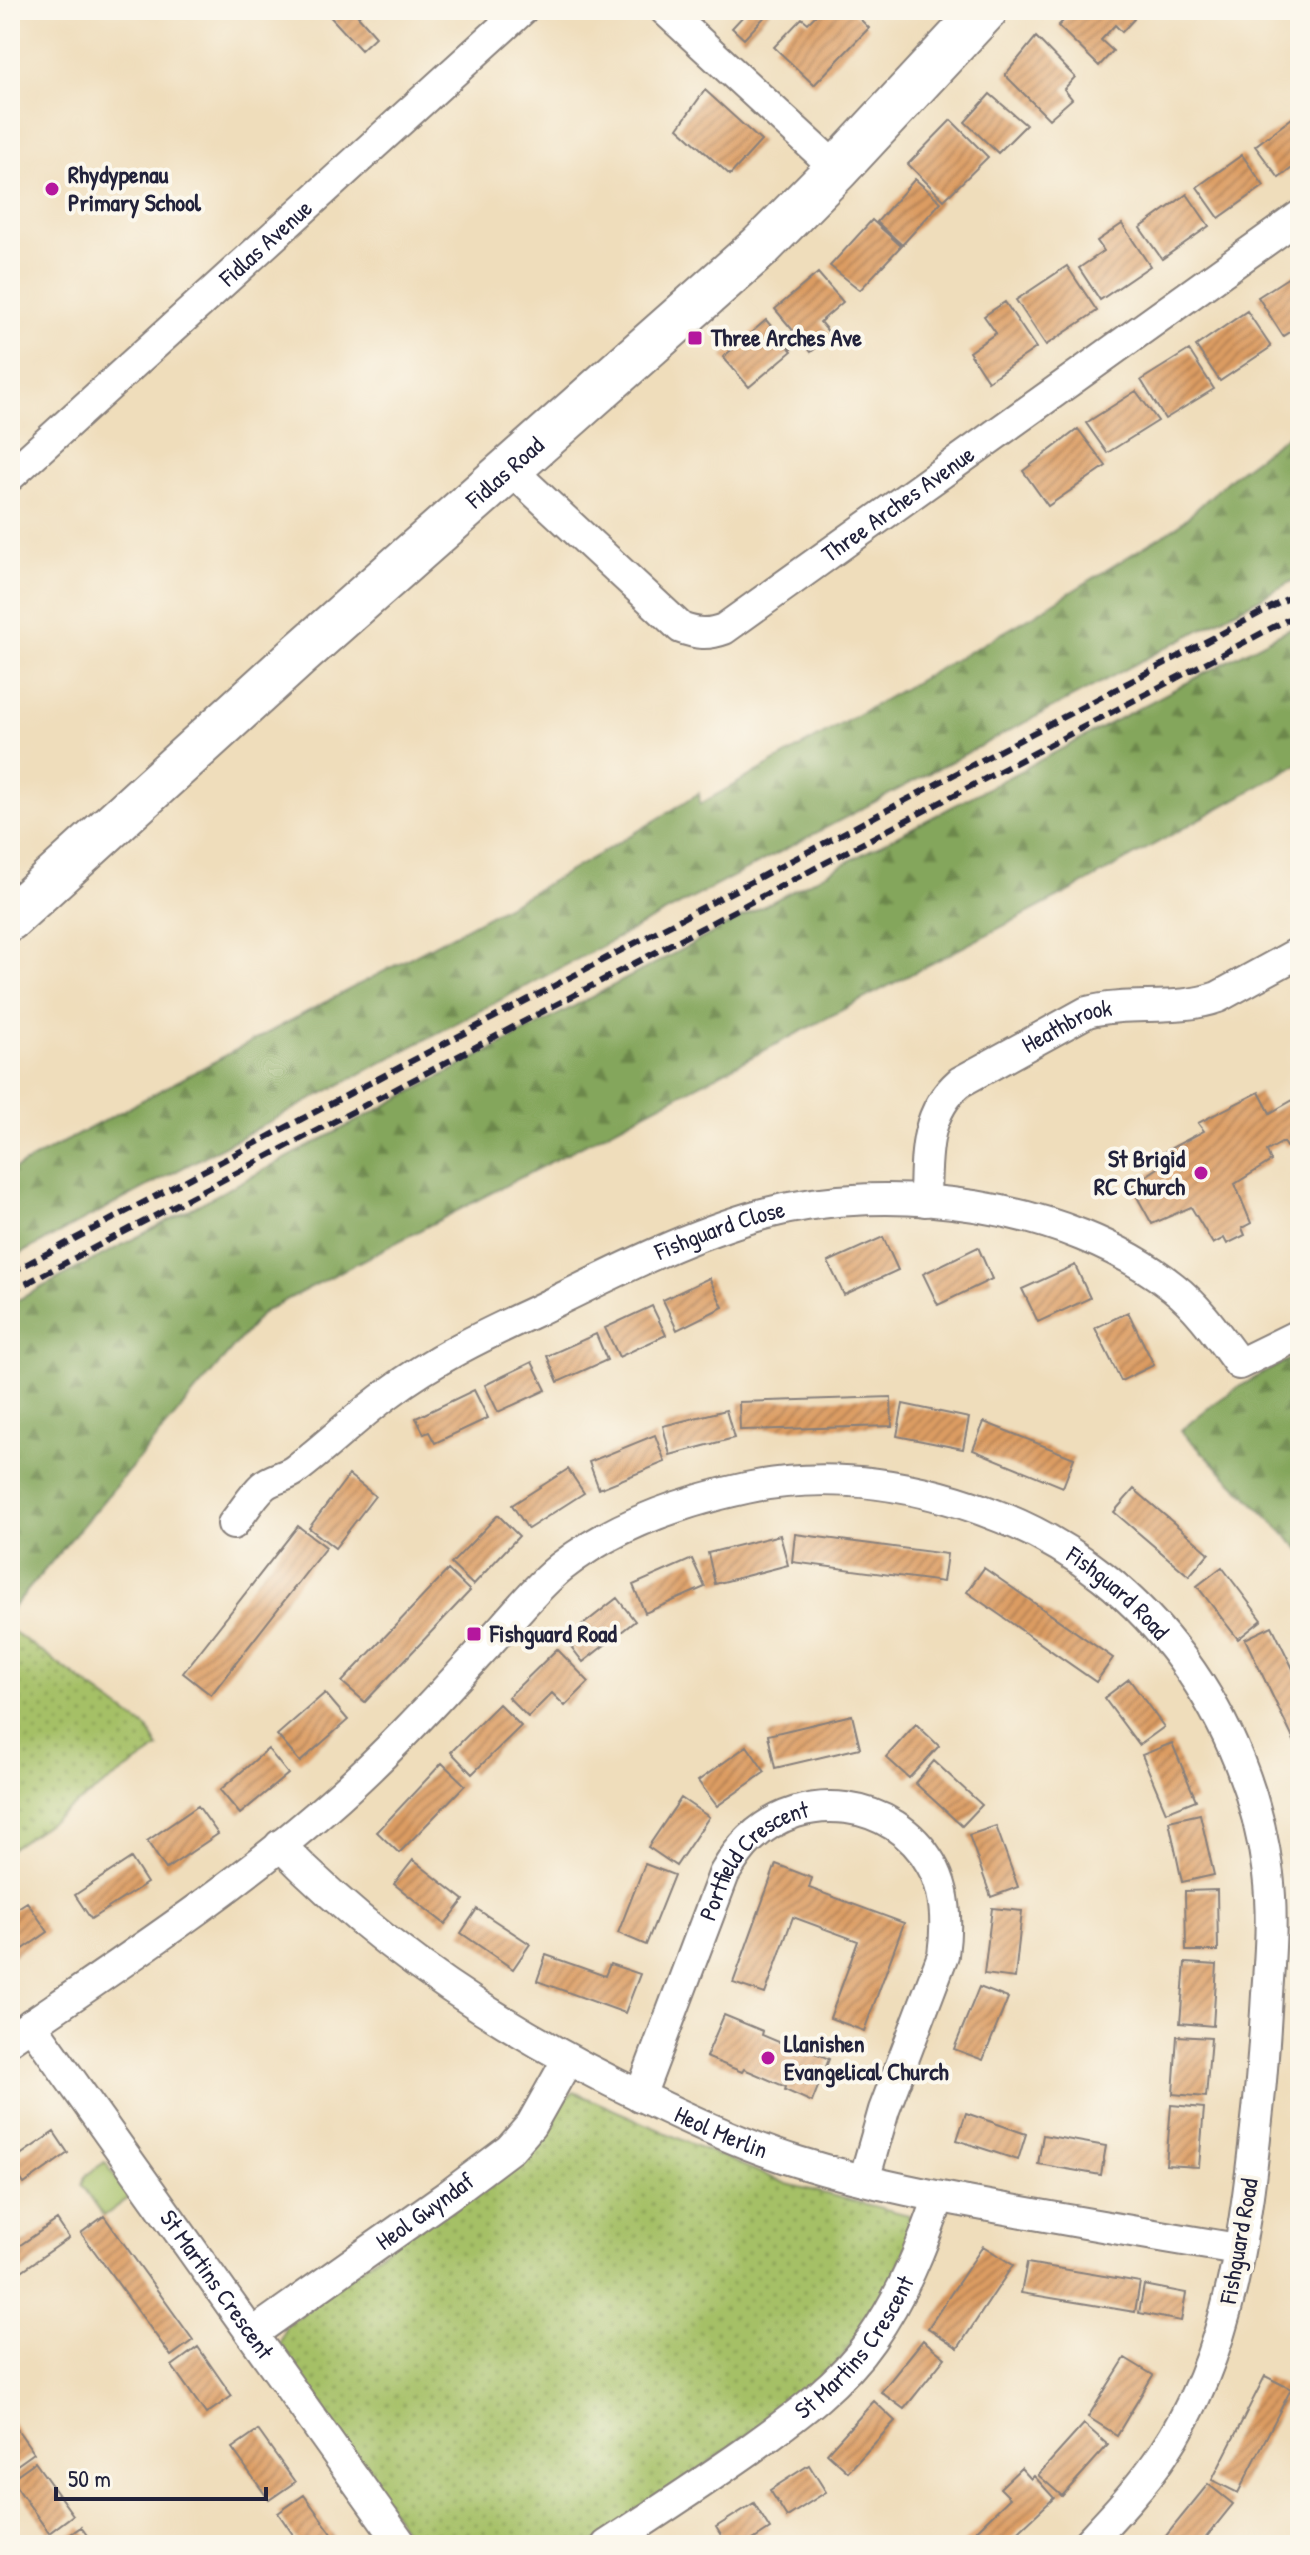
<svg xmlns="http://www.w3.org/2000/svg" width="1310" height="2555" font-family="'Patrick Hand',sans-serif">
<style>
.grass{fill:#a5c066;stroke:#647150;stroke-width:2}
.forest{fill:url(#forest-firs);stroke:#53644b;stroke-width:2}
.park{fill:url(#park-dots);stroke:#647150;stroke-width:2}
.building{fill:url(#building-hatch)}
.lines{fill:none;stroke-linecap:round;stroke-linejoin:round}
.street-casing{stroke:#88807b;stroke-width:34}
.secondary-casing{stroke:#88807b;stroke-width:48}
.street{stroke:#fff;stroke-width:30}
.secondary{stroke:#fff;stroke-width:44}
.rail{stroke:#22223b;stroke-width:6;stroke-dasharray:12 6;stroke-linecap:butt}
.poi-dot{fill:#b5179e;stroke:#fbf7ec;stroke-width:3}
.labels{text-anchor:middle;stroke-width:8;stroke-linejoin:round;paint-order:stroke}
.poi-label{font-size:24px;font-weight:bold;fill:#22223b;stroke:#fbf7ec;text-anchor:start}
.street-label{font-size:24px;fill:#22223b;stroke:#fbf7ec}
</style>
<defs>
<pattern id="forest-firs" width="22" height="20" patternUnits="userSpaceOnUse" patternTransform="scale(2)"><rect width="22" height="20" fill="#84a65b"/><path d="M5 1l3.5 6h-7zM16 11l3.5 6h-7z" fill="#6c874c"/></pattern>
<pattern id="park-dots" width="8" height="8" patternUnits="userSpaceOnUse" patternTransform="scale(2)"><rect width="8" height="8" fill="#a5c066"/><path d="M2 2h.1M6 6h.1" fill="none" stroke="#869c55" stroke-width="1.8" stroke-linecap="round"/></pattern>
<pattern id="building-hatch" width="6" height="6" patternUnits="userSpaceOnUse" patternTransform="scale(2)"><rect width="6" height="6" fill="#dc9c62"/><path d="M-1 1l2-2M0 6l6-6M5 7l2-2" fill="none" stroke="#b27f52"/></pattern>
</defs>
<rect width="100%" height="100%" fill="#fbf7ec"/>
<filter id="ink" filterUnits="userSpaceOnUse"><feTurbulence type="fractalNoise" baseFrequency=".0125" numOctaves="2"/><feDisplacementMap in="SourceGraphic" scale="16" xChannelSelector="R" yChannelSelector="G"/><feConvolveMatrix kernelMatrix="1 2 1 2 8 2 1 2 1" color-interpolation-filters="sRGB"/></filter>
<filter id="wash" filterUnits="userSpaceOnUse"><feTurbulence type="fractalNoise" baseFrequency=".006" numOctaves="4" result="noise"/><feDisplacementMap in="SourceGraphic" scale="32" xChannelSelector="R" yChannelSelector="G"/><feGaussianBlur stdDeviation="1.8" result="paint"/><feColorMatrix in="noise" values="0 0 0 0 0 0 0 0 0 0 0 0 0 0 0 0 0 1.4 0 .05"/><feComposite in="paint" operator="in"/></filter>
<g filter="url(#wash)">
<rect width="100%" height="100%" fill="#efddbb"/>
<!-- grass -->
<path class="grass" d="M105,2162L130,2197L104,2216L82,2185L85,2176Z"/>
<!-- forest -->
<path class="forest" d="M1300,426V577L10,1259V1172L12,1170C119,1112 226,1055 333,998C457,933 581,869 699,793L700,804L1034,615L1179,525L1235,474Z
M1300,623V763L1076,888L263,1312L10,1611V1304Z
M1300,1354V1549L1181,1431C1217,1397 1256,1376 1300,1354Z"/>
<!-- park -->
<path class="park" d="M10,1629L148,1729L159,1748L10,1849Z
M574,2092L689,2143L787,2184L909,2215L913,2232L883,2301L830,2373L639,2514L590,2545H415L279,2348L285,2327L541,2128L562,2102Z"/>
<g id="blocks">
<!-- building -->
<path class="building" d="M324,10H365L358,16L376,36L361,50Z
M744,10H771L744,39L732,28L746,13Z
M821,10H851L869,28L814,85L774,47L802,18L808,23Z
M1074,10H1124L1134,19L1122,32L1115,25L1101,40L1113,51L1099,66L1058,26Z
M1036,37L1075,77L1064,89L1072,99L1049,119L1005,75Z
M705,90L761,141L730,175L678,128Z
M990,94L1026,125L998,153L965,122Z
M1300,112V162L1279,178L1255,146Z
M951,120L988,157L944,200L908,164Z
M1242,155L1264,186L1219,218L1197,187Z
M915,179L941,202L902,245L877,222Z
M1187,194L1209,226L1162,259L1140,228Z
M872,220L901,246L860,290L830,266Z
M1122,224L1150,266L1100,300L1079,268L1104,251L1097,241Z
M1067,266L1097,311L1046,345L1016,300Z
M1300,270V325L1283,336L1258,297Z
M818,273L843,302L820,322L831,335L811,352L775,309Z
M1005,302L1036,348L988,381L969,352L996,333L984,316Z
M1247,311L1271,347L1220,381L1196,346Z
M766,320L792,351L749,387L723,357Z
M1189,350L1214,389L1165,419L1141,380Z
M1136,391L1158,421L1107,453L1086,423Z
M1078,429L1106,466L1048,506L1023,471Z
M1259,1092L1270,1113L1300,1096V1139L1286,1147L1283,1142L1267,1151L1271,1161L1235,1184L1251,1223L1242,1228L1245,1235L1227,1244L1224,1238L1213,1244L1191,1207L1152,1224L1131,1186L1167,1162L1162,1153L1204,1131L1198,1123Z
M883,1237L898,1270L844,1295L828,1262Z
M978,1247L992,1279L938,1305L923,1274Z
M1075,1265L1090,1298L1038,1322L1022,1289Z
M709,1278L723,1307L677,1330L663,1300Z
M652,1306L666,1335L619,1357L605,1328Z
M1128,1312L1154,1365L1121,1381L1095,1328Z
M596,1334L607,1360L558,1382L547,1356Z
M532,1362L546,1390L498,1412L485,1385Z
M474,1390L488,1418L435,1443L429,1432L424,1434L416,1418Z
M891,1397L892,1426L740,1430L739,1402Z
M903,1404L969,1418L963,1449L897,1436Z
M726,1410L734,1438L670,1455L663,1426Z
M984,1422L1074,1458L1063,1487L973,1450Z
M655,1435L665,1462L599,1489L589,1462Z
M568,1469L584,1493L528,1529L512,1505Z
M349,1475L375,1496L335,1548L309,1528Z
M1134,1489L1209,1553L1189,1576L1114,1512Z
M498,1515L519,1536L473,1585L451,1564Z
M298,1526L326,1547L211,1695L183,1673Z
M795,1534L947,1554L943,1582L792,1562Z
M780,1535L788,1565L715,1584L708,1553Z
M692,1559L705,1587L645,1613L633,1585Z
M1222,1567L1262,1620L1238,1639L1197,1586Z
M984,1568L1113,1658L1096,1682L967,1592Z
M448,1570L470,1591L365,1702L342,1682Z
M617,1598L635,1621L583,1662L565,1639Z
M1272,1626L1300,1683V1753L1245,1639Z
M557,1649L589,1682L565,1706L552,1693L528,1717L508,1697Z
M1129,1679L1164,1727L1139,1745L1104,1698Z
M325,1693L348,1720L300,1762L277,1735Z
M499,1704L521,1726L472,1774L451,1752Z
M852,1715L860,1748L775,1768L768,1735Z
M916,1724L939,1746L909,1778L886,1757Z
M1172,1743L1196,1800L1166,1812L1142,1755Z
M747,1746L765,1772L717,1806L698,1781Z
M268,1749L288,1774L240,1814L220,1790Z
M934,1761L982,1805L962,1826L915,1783Z
M442,1763L465,1785L399,1853L377,1832Z
M681,1798L709,1817L676,1866L648,1847Z
M198,1806L218,1834L166,1869L147,1841Z
M1200,1814L1214,1875L1182,1882L1169,1821Z
M996,1826L1018,1887L991,1897L969,1835Z
M131,1858L147,1883L91,1919L75,1895Z
M413,1860L464,1900L445,1924L394,1884Z
M645,1864L674,1875L646,1945L618,1933Z
M776,1864L812,1878L809,1888L904,1923L864,2031L830,2018L858,1941L793,1917L765,1994L733,1983Z
M1217,1890L1218,1951H1186L1185,1891Z
M27,1902L48,1932L10,1958V1913Z
M992,1908L1022,1911L1015,1978L984,1974Z
M477,1909L530,1944L513,1969L461,1933Z
M546,1955L605,1976L610,1964L640,1974L625,2013L537,1981Z
M1185,1963L1217,1965L1213,2026L1180,2023Z
M979,1987L1008,1998L983,2060L954,2049Z
M724,2015L763,2031L762,2035L800,2051L802,2047L829,2059L812,2102L785,2090L786,2087L744,2069L742,2072L706,2057Z
M1177,2036L1211,2038L1206,2097L1173,2094Z
M1171,2105L1204,2108L1199,2167L1166,2165Z
M966,2113L1026,2134L1018,2160L957,2140Z
M54,2132L68,2153L24,2184L20,2178L15,2182L12,2177L10,2178V2162Z
M1043,2135L1106,2146L1101,2175L1038,2164Z
M104,2216L193,2340L171,2356L81,2233Z
M57,2220L69,2238L10,2279V2252Z
M983,2246L1013,2265L958,2348L928,2328Z
M1027,2263L1140,2282L1135,2312L1021,2293Z
M1144,2285L1186,2293L1181,2321L1139,2313Z
M923,2340L945,2358L904,2409L881,2392Z
M198,2347L232,2396L206,2414L172,2366Z
M1125,2358L1153,2375L1117,2435L1088,2417Z
M1265,2376L1291,2389L1238,2493L1212,2480Z
M874,2401L895,2421L848,2472L827,2453Z
M10,2419L34,2453L10,2470Z
M1084,2424L1108,2445L1062,2496L1038,2475Z
M258,2430L295,2482L269,2500L232,2448Z
M35,2462L73,2515L49,2533L11,2479Z
M809,2465L826,2492L787,2517L770,2490Z
M1021,2468L1031,2479L1034,2476L1054,2498L1004,2545H961L1010,2498L1000,2488Z
M1208,2484L1233,2504L1200,2545H1176L1165,2537Z
M304,2495L340,2545H300L296,2539L278,2513Z
M754,2503L770,2529L745,2545H727L716,2527Z
M81,2527L94,2545H55Z"/>
</g>
</g>
<g filter="url(#ink)">
<use href="#blocks" fill-opacity="0" stroke="#88807b" stroke-width="2"/>
<g class="lines">
<defs>
<g id="street">
<path d="M665,10L837,169"/>
<path id="s1" d="M510,469L681,628C697,634 708,635 724,629L1300,216"/>
<path id="s2" d="M10,476L522,10"/>
<path id="s3" d="M925,1201C926,1156 924,1113 960,1082L1087,1012C1130,1001 1176,1012 1218,997L1300,952"/>
<path id="s4" d="M233,1524C243,1512 252,1496 263,1486C272,1478 286,1477 295,1470C327,1446 356,1417 389,1393C434,1359 484,1335 536,1311C609,1275 684,1236 763,1214C891,1180 1067,1203 1173,1287C1200,1308 1219,1337 1239,1364L1300,1334"/>
<path id="s5" d="M280,1845C385,1953 512,2035 647,2099C696,2123 746,2146 798,2162C869,2184 943,2198 1017,2211C1090,2224 1164,2237 1238,2249"/>
<path id="s6" d="M31,2024L402,2545"/>
<path id="s7" d="M10,2039C121,1963 236,1888 337,1798C390,1751 439,1697 487,1645C511,1619 534,1589 561,1567C614,1525 681,1502 746,1488C833,1470 922,1485 1003,1518C1149,1577 1249,1720 1268,1874C1273,1914 1270,1954 1267,1994C1265,2029 1263,2065 1259,2101C1246,2222 1233,2350 1163,2454C1141,2487 1113,2516 1086,2545"/>
<path id="s8" d="M640,2096L724,1874C732,1861 739,1849 750,1839C803,1788 894,1799 931,1864C947,1891 947,1926 943,1955L884,2110L864,2180"/>
<path id="s9" d="M252,2334L450,2194L510,2149L531,2125L567,2061"/>
<path id="s10" d="M607,2545C655,2514 702,2483 749,2450C793,2418 840,2385 871,2340C902,2296 922,2247 939,2197"/>
</g>
<g id="secondary">
<path id="s11" d="M10,918L298,656L760,247L837,169L985,10"/>
</g>
</defs>
<!-- street casing -->
<use href="#street" class="street-casing"/>
<!-- secondary casing -->
<use href="#secondary" class="secondary-casing"/>
<!-- street -->
<use href="#street" class="street"/>
<!-- secondary -->
<use href="#secondary" class="secondary"/>
<!-- rail -->
<path class="rail" d="M10,1273L1300,592
M10,1292L1300,613"/>
</g>
</g>
<!-- markers -->
<g class="poi-dot">
<circle cx="52" cy="189" r="8"/>
<rect x="687" y="330" width="16" height="16" rx="4"/>
<circle cx="1201" cy="1173" r="8"/>
<rect x="466" y="1626" width="16" height="16" rx="4"/>
<circle cx="768" cy="2058" r="8"/>
</g>
<g class="labels">
<!-- poi labels -->
<g class="poi-label">
<text x="68" y="183">Rhydypenau<tspan x="68" dy="28">Primary School</tspan></text>
<text x="711" y="346">Three Arches Ave</text>
<text x="1185" y="1167" text-anchor="end">St Brigid<tspan x="1185" dy="28">RC Church</tspan></text>
<text x="490" y="1642">Fishguard Road</text>
<text x="784" y="2052">Llanishen<tspan x="784" dy="28">Evangelical Church</tspan></text>
</g>
<!-- street labels -->
<g class="street-label">
<text dy="8" stroke="none"><textPath href="#s2" startOffset="346">Fidlas Avenue</textPath></text>
<text dy="8" stroke="none"><textPath href="#s11" startOffset="666">Fidlas Road</textPath></text>
<text dy="8" stroke="none"><textPath href="#s1" startOffset="492">Three Arches Avenue</textPath></text>
<text dy="8" stroke="none"><textPath href="#s3" startOffset="250">Heathbrook</textPath></text>
<text dy="8" stroke="none"><textPath href="#s4" startOffset="576">Fishguard Close</textPath></text>
<text dy="8" stroke="none"><textPath href="#s7" startOffset="1332">Fishguard Road</textPath></text>
<text dy="8" stroke="none"><textPath href="#s8" startOffset="268">Portfield Crescent</textPath></text>
<text dy="8" stroke="none"><textPath href="#s5" startOffset="530">Heol Merlin</textPath></text>
<text dy="8" stroke="none"><textPath href="#s9" startOffset="212">Heol Gwyndaf</textPath></text>
<text transform="translate(1239 2241) rotate(-80)" y="8">Fishguard Road</text>
<text dy="8" stroke="none"><textPath href="#s6" startOffset="320">St Martins Crescent</textPath></text>
<text dy="8" stroke="none"><textPath href="#s10" startOffset="320">St Martins Crescent</textPath></text>
</g>
</g>
<!-- margin -->
<rect width="1310" height="2555" fill="none" stroke="#fbf7ec" stroke-width="40"/>
<!-- scale -->
<path d="M56 2487v12h210v-12" fill="none" stroke="#22223b" stroke-width="4"/>
<text x="68" y="2487" font-size="24" fill="#22223b" stroke="#fbf7ec" stroke-width="6" paint-order="stroke">50 m</text>
</svg>
